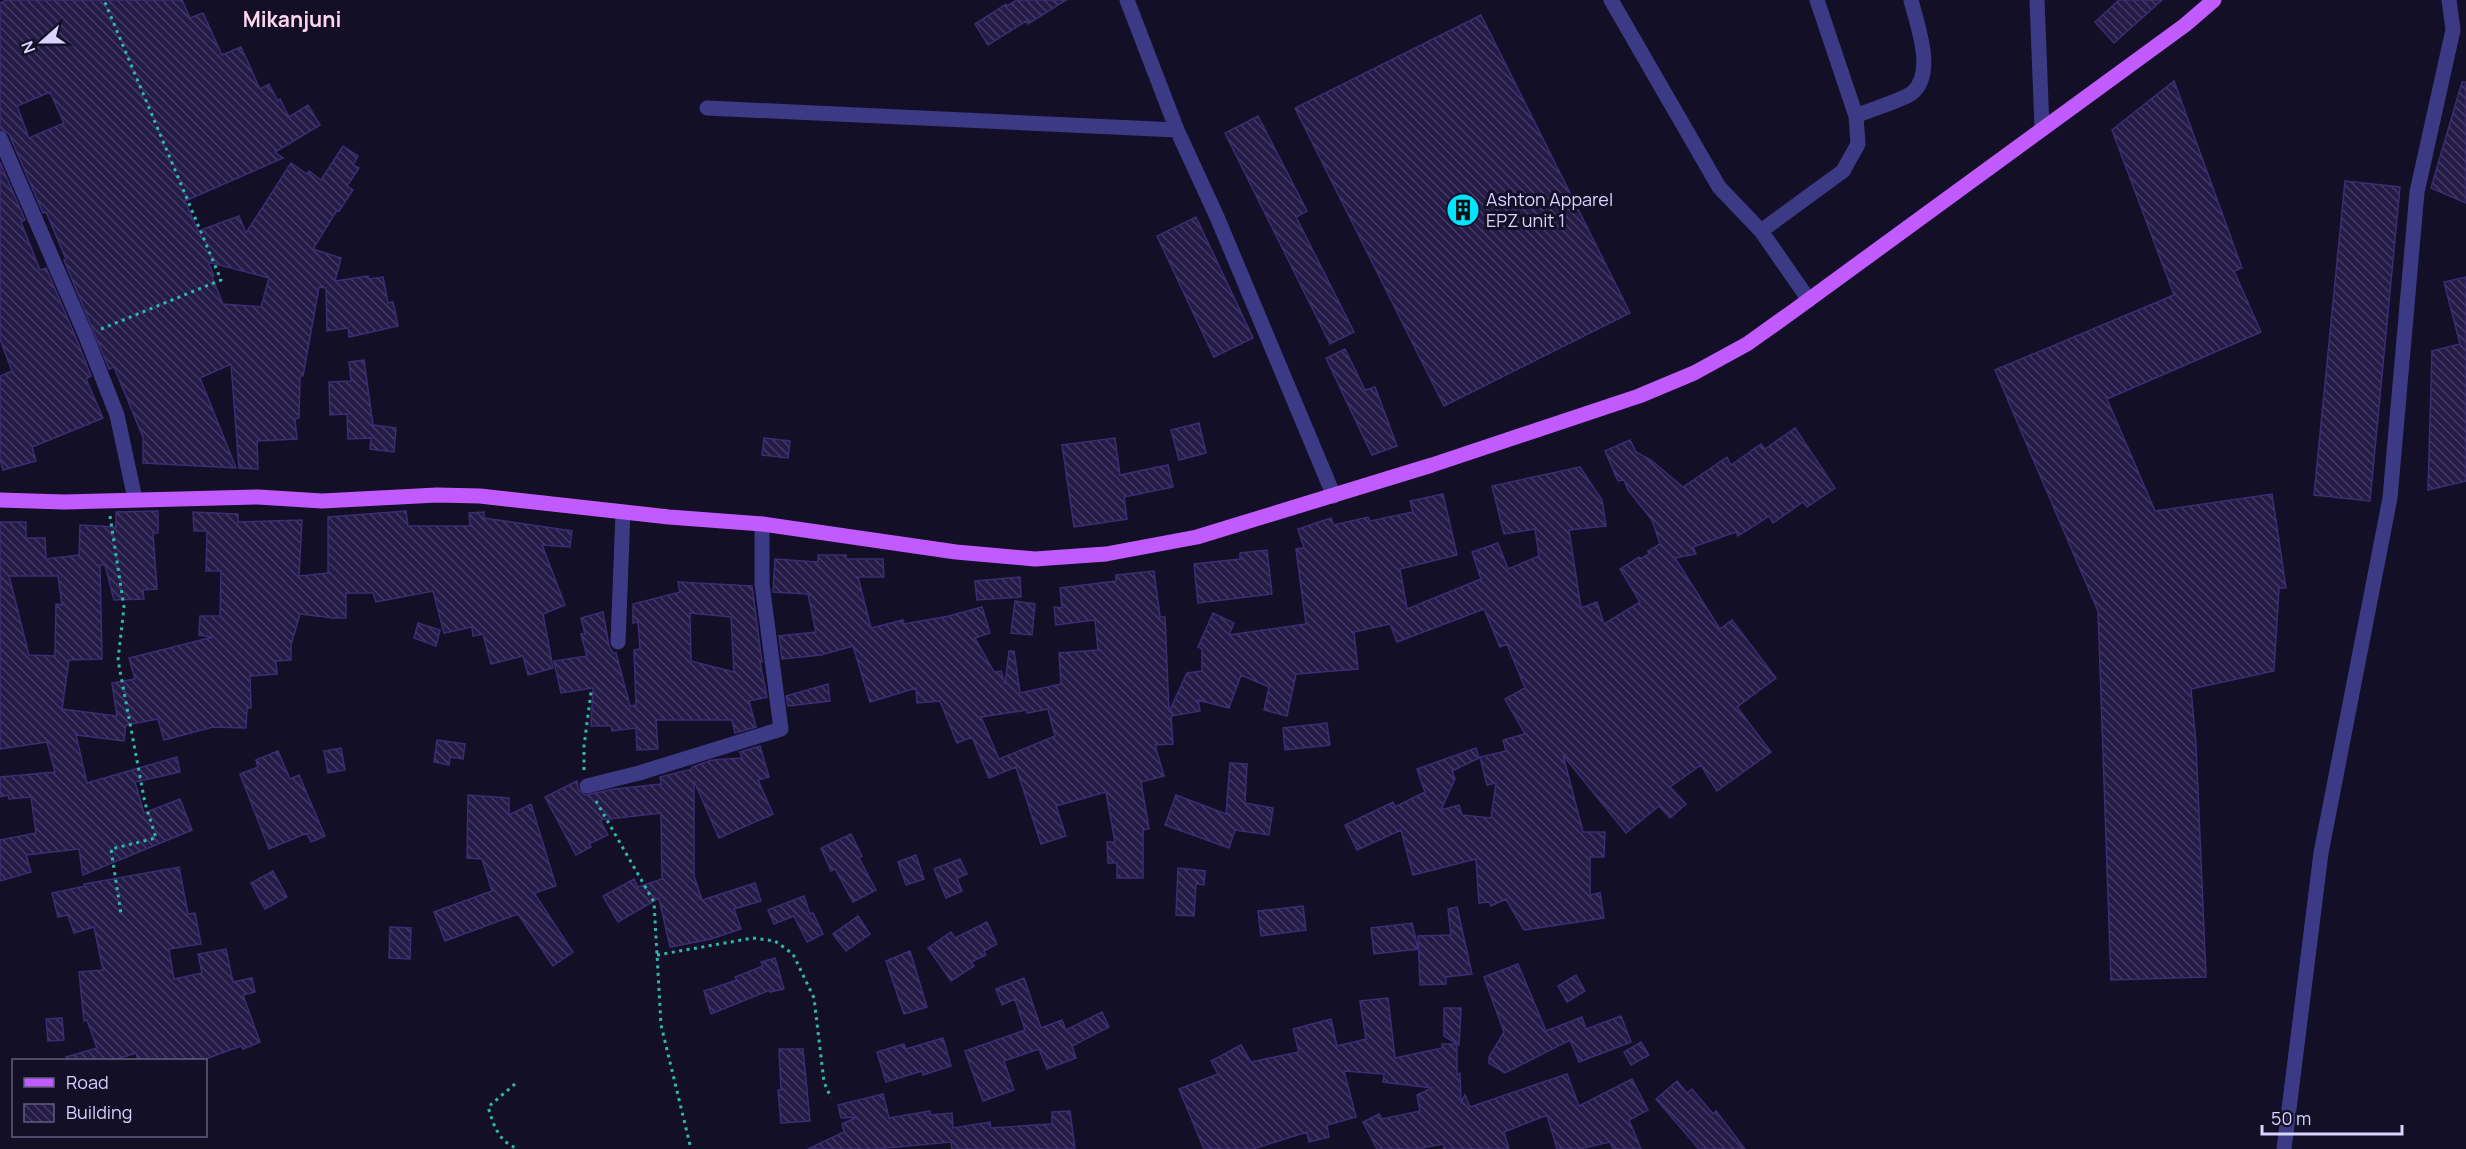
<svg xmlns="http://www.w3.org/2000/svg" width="2466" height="1149" font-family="Manrope,sans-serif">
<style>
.building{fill:url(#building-back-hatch);stroke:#3b2d73;stroke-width:1.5;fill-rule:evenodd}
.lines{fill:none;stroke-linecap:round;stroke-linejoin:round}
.path{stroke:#2fb8b0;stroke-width:3;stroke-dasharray:3 4.5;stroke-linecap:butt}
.minor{stroke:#3d3a85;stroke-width:15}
.major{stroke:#c25bff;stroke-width:15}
.labels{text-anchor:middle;stroke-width:6;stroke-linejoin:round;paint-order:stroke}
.poi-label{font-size:18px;fill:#d9d4ff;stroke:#130f26;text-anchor:start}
.quarter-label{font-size:21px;font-weight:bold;fill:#ffd6f0;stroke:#130f26}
</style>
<defs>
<pattern id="building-back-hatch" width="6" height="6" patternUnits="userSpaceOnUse" patternTransform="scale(1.5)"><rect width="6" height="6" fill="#241b47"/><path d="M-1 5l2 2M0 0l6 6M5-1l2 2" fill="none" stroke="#433b63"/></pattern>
</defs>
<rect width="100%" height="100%" fill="#130f26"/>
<!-- building -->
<path class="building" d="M7,0H182L190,18L203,13L222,55L241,47L260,89L269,84L278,101L280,99L289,117L308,105L320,125L275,152L283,158L185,201L198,231L239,216L246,233L291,163L307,174L309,171L321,180L343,146L358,156L353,165L359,168L347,186L353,190L339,211L337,210L313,249L341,258L335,281L368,276L369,279L383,277L388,303L393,302L398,326L349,337L348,328L327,331L326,288L319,287L303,376H300L299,418L295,419L297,439L257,441L258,469L239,468L231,364L200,378L236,468L143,463V437L114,367L109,369L64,260L66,259L46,212L43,213L9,134L0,128V3ZM50,92L64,123L29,138L17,106ZM208,262L269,278L261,307L223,304L212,277L214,276Z
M1017,0H1066L1028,24L1026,21L988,45L975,24L1006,4L1007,6Z
M2119,0H2162L2114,43L2095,22Z
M1481,15L1630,313L1444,406L1295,108Z
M2174,81L2242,268L2234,271L2261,332L2107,399L2155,511L2272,494L2286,588H2279L2274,671L2191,689L2196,744L2206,977L2111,980L2098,611L1995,370L2174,295L2112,130Z
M2462,82H2466V203L2431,188Z
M1258,116L1307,211L1296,217L1354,332L1330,344L1225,133Z
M0,162L25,220L21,222L40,270L46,268L77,340L91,376L86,379L103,418L32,447L36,461L3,470L0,459V376L12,371L0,339Z
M2345,181L2400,187L2370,501L2314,495Z
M1196,217L1253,338L1214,357L1157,236Z
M2466,277V481L2428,490L2432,351L2460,344L2444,282Z
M1345,349L1365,390L1375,387L1397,446L1372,455L1326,358Z
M364,360L373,425L396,428L394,452L370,449L371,438L348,439L347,414L330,415L329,382L351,381L349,362Z
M1199,423L1206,453L1179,460L1171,430Z
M1795,428L1835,488L1807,507L1803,502L1773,523L1769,516L1738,536L1736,532L1693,547L1696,554L1675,558L1720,629L1732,620L1776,678L1737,707L1771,752L1717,791L1701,765L1670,787L1686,804L1670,818L1659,806L1626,833L1563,755L1583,832H1605L1604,857H1590V895L1600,893L1604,918L1524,930L1506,899L1491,906L1489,902L1479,903L1476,859L1413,875L1401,830L1357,850L1345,825L1393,802L1395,807L1425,792L1417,769L1476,748L1479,758L1452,771L1455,779L1441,810L1459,805L1462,815L1491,818L1496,783L1487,785L1480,757L1506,751L1503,740L1525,734L1505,699L1525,688L1507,644L1500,647L1484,609L1397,642L1390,624L1354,632L1358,669L1296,674L1287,716L1264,710L1269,687L1241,675L1229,708L1198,700L1200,711L1171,716L1173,744L1155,745L1164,776L1141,782L1149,829L1143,830V878H1117V863H1108L1107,842H1115L1106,792L1056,806L1066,836L1041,844L1016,767L989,778L972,737L957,743L940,701L917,703L916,688L870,702L853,646L821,655L782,659L779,636L816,632L808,594L773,592L775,559L818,562V555H846V559H883L884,577H858L871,628L903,620L904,624L949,616L982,607L990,633L975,638L994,672L1001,671L1005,684L1009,651H1014L1020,693L1061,684L1059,653L1098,650L1095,620L1056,625L1054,607L1062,608L1060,588L1116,581V575L1154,571L1160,617H1165L1169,712L1187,673L1202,671V649L1198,647L1213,613L1234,623L1229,635L1306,624L1296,549L1304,548L1298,529L1331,518L1334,525L1368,517L1370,521L1413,512L1410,501L1443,494L1457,555L1400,569L1407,609L1481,579L1472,552L1498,543L1508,569L1539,556L1535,529L1504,534L1492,486L1580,467L1602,500L1606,526L1569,530L1581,608L1597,602L1604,624L1640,602L1620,569L1639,557L1640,559L1649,554L1648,551L1660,544L1652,520L1628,490L1624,480L1618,481L1605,451L1630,440L1636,452L1651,460L1683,487L1727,457L1731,465L1761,444L1765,449ZM1048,709L1055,736L999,759L981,717L1027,710V713Z
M764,438L790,441L788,458L762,455Z
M1115,438L1120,475L1168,465L1173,487L1124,497L1127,519L1074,527L1062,445Z
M158,511V533H153L157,589L143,590L144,599L114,600L105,565H100L102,659L69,660L62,709L117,716L112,683L135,679L129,658L213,637L199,635L200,616H220L221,571H206L207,531H194L193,512L238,514V522L302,520L299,576L328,573V517L406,511L408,526H470L469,513L484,512V518L572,531L570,547L542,545L565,605L543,614L553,668L528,675L523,656L491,664L483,634L473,636L472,627L444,633L433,591L376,602L373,593H346V618H333L300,614L291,645V660L276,661L277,674L250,676L251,708H247L246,728L213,727L164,740L158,719L126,725L124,741L76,735L87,783L177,757L180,772L135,782L144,813L180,799L192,830L83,875L79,849L26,855L31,872L0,881V840L36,833L31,797L9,799L8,795L0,797V777L55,772L47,742L0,749V522H26V538H45L46,559L79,555L80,525L116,527V512ZM9,576H58L62,605L56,604L55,656L29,655Z
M1267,550L1272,594L1198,603L1194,564L1240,559V553Z
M1020,577L1021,597L977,600L975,581Z
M678,582L752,586L762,662H760L767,697L749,701L756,727L735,733L732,720H656L658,749L637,750L636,728L612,731L611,726H591L593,688L561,693L554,661L587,656L581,634H585L581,618L603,612L609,646L613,653H616L630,706L636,705L634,650L640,649L638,622L633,623V604L680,592ZM690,613L731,617L734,672L691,661Z
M1015,601L1035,604L1032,635L1011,633Z
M418,623L440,630L436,646L414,638Z
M828,684L830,701L788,706L786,696Z
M1327,723L1330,745L1285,750L1283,728Z
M437,740L465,744L463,759L450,757L449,765L434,762Z
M760,746L769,777L758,780L773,814L719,838L694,781V876L702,900L755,883L761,901L734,909L741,929L711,939L670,947L659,898L618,922L603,896L634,879L638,887L662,879L661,813L600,820L608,835L589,844L591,847L576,855L545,797L577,781L578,789L585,795L615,789L661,784L660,777L692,769V767L712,760L742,758L740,752Z
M341,748L345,770L328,773L324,751Z
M278,751L290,779L299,775L325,836L311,842L307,833L269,849L240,774L258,767L256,760Z
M1230,763L1247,764L1245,803L1273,808L1269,835L1235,830L1229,848L1165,825L1176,795L1226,814Z
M468,795L509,798V815L531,804L556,886L534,893L573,952L553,966L518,914L445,941L434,912L492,891L482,859L467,858Z
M851,834L862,856L859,858L876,890L853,902L835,869L831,871L821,848Z
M916,855L924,879L906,885L898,862Z
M960,859L967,874L957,878L962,891L946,898L934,869Z
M179,867L188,914L195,913L201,944L169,949L174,979L202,973L198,954L226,949L233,982L252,978L255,992L243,995L260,1042L243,1049L241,1046L203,1060H138L136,1053L114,1060H67L66,1057L97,1048L87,1020L84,1021L79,972L103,970L94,927L74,933L68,915L58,917L52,893L85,886L84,884Z
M1178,868L1205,871L1204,885L1196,884L1194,916L1176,915Z
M273,871L287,897L265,909L251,883Z
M804,896L810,914L813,913L823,934L807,942L794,916L774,924L768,910Z
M1303,906L1306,930L1261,936L1258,911Z
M1457,907L1472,974L1446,977V984L1420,985L1418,936L1451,935L1448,909Z
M858,916L870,934L846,951L833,934Z
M987,922L997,944L984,951L986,955L971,962L974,966L951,981L928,948L951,932L955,938Z
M1412,923L1418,949L1374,954L1371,928Z
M390,927L411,928L410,959L389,958Z
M910,951L927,1007L904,1014L886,961Z
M775,958L784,989L770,992V990L711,1014L704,991L737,980L735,977L763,966L761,962Z
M1518,964L1546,1031L1582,1017L1586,1029L1621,1016L1631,1042L1579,1062L1570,1040L1505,1073L1489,1063V1057L1504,1032L1484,977Z
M1576,975L1585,991L1567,1002L1558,986Z
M1024,978L1041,1028L1062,1020L1066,1030L1102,1012L1109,1027L1072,1046L1076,1058L1047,1069L1039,1049L1004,1061L1014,1090L983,1101L965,1051L1025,1030L1015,999L1002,1005L996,989Z
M1388,998L1395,1058L1442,1048V1044H1457V1075L1460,1073L1461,1102L1465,1095L1470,1107L1567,1074L1579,1106L1632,1079L1648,1110L1629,1120L1641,1149H1613L1610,1142L1579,1149H1557L1547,1115L1504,1132L1509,1149H1444L1443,1144L1416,1149H1377L1363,1122L1379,1114L1382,1119L1420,1111L1417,1095L1432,1088L1383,1082L1384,1074L1344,1071L1356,1117L1327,1125L1329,1137L1309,1142L1307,1132L1253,1149H1204L1179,1089L1218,1074L1211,1061L1241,1045L1251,1062L1299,1052L1293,1029L1331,1019L1337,1046L1366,1039L1360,1001Z
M1444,1008H1461L1459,1045L1444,1036Z
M62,1018L64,1040L48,1041L46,1019Z
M943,1038L951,1066L923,1075L922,1071L886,1082L877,1052L904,1044L906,1049Z
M1641,1042L1649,1055L1631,1065L1624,1052Z
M779,1049H803L810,1121L781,1123L778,1090H781Z
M1677,1081L1687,1093L1692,1089L1713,1114L1716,1111L1745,1149H1699L1656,1099Z
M883,1094L889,1118L930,1111V1115L952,1113L953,1128L990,1122L991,1128L1052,1124V1112L1070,1111L1075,1149H952L951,1142L875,1149H808L844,1132L842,1124L857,1117L841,1118L838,1105Z"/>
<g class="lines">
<!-- path -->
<path class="path" d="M101,329L221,280L104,0
M110,516L124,607L118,660L145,803L156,838L111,849L121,914
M584,770V746L591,692
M596,801L654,902L661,1025L691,1149
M657,955L753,938L775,941L793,954L814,998L824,1082L831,1098
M515,1084L488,1107C494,1126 498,1141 518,1149"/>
<!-- minor -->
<path class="minor" d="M1127,0L1177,130L1217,217L1334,496
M1611,0L1719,187L1761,231L1809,300
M2037,0L2042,128
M707,108L1177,130
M1856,116C1869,110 1903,100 1912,93C1936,73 1917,25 1911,0
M0,138L86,336L117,415L135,499
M1761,231L1843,171L1858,144L1856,116L1817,0
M618,642L623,512
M587,786L639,773L781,729L762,584V524
M2284,1149L2321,853L2390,498L2417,192L2453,30L2449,0"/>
<!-- major -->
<path class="major" d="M0,500L64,502L258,497L322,501L437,495L480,496L669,517L762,524L956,552L1035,559L1106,554L1197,537L1432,465L1639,396L1694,373L1747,344L1792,312L2185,25L2214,0"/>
</g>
<!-- icons -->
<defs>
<symbol id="building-disc" viewBox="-11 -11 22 22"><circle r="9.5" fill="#00e5ff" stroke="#130f26"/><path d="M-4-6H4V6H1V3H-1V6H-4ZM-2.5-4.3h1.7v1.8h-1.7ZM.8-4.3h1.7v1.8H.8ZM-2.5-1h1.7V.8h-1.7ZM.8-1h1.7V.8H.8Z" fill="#111"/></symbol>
</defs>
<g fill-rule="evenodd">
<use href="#building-disc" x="1444" y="191" width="38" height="38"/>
</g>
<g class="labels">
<!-- poi labels -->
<g class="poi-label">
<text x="1486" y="206">Ashton Apparel<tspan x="1486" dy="21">EPZ unit 1</tspan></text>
</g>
<!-- quarter labels -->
<g class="quarter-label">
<text x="292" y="27">Mikanjuni</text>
</g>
</g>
<!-- legend -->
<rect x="12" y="1059" width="195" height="78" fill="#130f26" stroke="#625e7d" stroke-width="1.5"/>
<rect x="24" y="1078" width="30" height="9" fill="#c25bff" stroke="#625e7d" stroke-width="1.5"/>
<text x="66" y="1089" font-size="18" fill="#d9d4ff">Road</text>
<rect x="24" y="1104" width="30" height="18" fill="url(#building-back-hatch)" stroke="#625e7d" stroke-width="1.5"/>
<text x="66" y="1119" font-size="18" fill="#d9d4ff">Building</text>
<!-- north arrow -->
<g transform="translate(42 42) rotate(249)" stroke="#130f26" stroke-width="4.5" paint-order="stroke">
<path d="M0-4.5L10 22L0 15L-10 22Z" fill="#d9d4ff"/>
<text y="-9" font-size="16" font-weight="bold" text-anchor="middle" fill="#d9d4ff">N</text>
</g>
<!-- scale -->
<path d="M2262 1125v9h140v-9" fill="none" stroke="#d9d4ff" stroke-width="3"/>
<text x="2271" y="1125" font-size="18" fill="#d9d4ff" stroke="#130f26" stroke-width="4.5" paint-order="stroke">50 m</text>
</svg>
